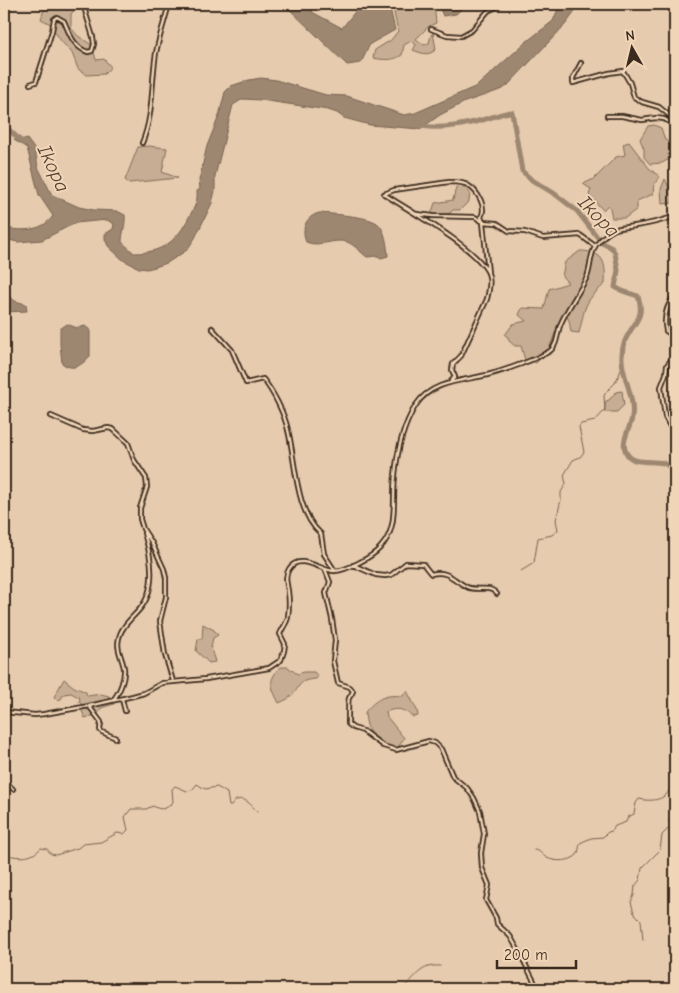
<svg xmlns="http://www.w3.org/2000/svg" width="679" height="993" font-family="'Comic Neue',sans-serif">
<style>
.green{fill:#c6ad93;stroke:#806c58}
.water{fill:#9d8771;stroke:#766250}
.lines{fill:none;stroke-linecap:round;stroke-linejoin:round}
.stream{stroke:#766250;stroke-width:1}
.river{stroke:#9d8771;stroke-width:5}
.minor-casing{stroke:#3b2a1e;stroke-width:6}
.minor{stroke:#f1d5b7;stroke-width:2.5}
.labels{text-anchor:middle;stroke-width:4;stroke-linejoin:round;paint-order:stroke}
.water-label{font-size:20px;font-style:italic;fill:#544133;stroke:#f1d5b7}
</style>
<rect width="100%" height="100%" fill="#e6cbae"/>
<filter id="ink" filterUnits="userSpaceOnUse"><feTurbulence type="fractalNoise" baseFrequency=".02" numOctaves="2"/><feDisplacementMap in="SourceGraphic" scale="10" xChannelSelector="R" yChannelSelector="G"/><feConvolveMatrix kernelMatrix="1 2 1 2 8 2 1 2 1" color-interpolation-filters="sRGB"/></filter>
<g filter="url(#ink)">
<!-- green -->
<path class="green" d="M50,4L61,5L65,9L70,4L79,5L71,14V28L78,36L92,45L96,60L104,59L111,67L104,74L87,75L78,69L72,53L61,41L49,23L41,19L44,9Z
M396,4H434L436,23L429,26L416,39L424,45L429,43L431,35L433,33L436,49C429,57 421,53 413,50L416,45L411,41L404,45L402,55C393,61 384,60 373,58L375,50L391,40L398,31L394,13Z
M654,125L661,128L665,140L675,146V156L662,163L650,164L644,157V149L640,139L648,126Z
M629,142L649,168L660,177L654,185L653,194L637,201V209L625,218H612L610,208L608,205L603,210L589,195L591,189L583,184L594,179L616,157L625,155L623,144Z
M149,146L167,148L162,172L178,178L129,183L125,180L138,147Z
M665,179L669,187L675,183V200L672,203L662,204L661,189Z
M456,187L466,188L470,193L469,201L460,210H453L450,213L437,218L431,215L435,203L453,200Z
M580,251C605,251 606,264 605,284C583,302 585,309 579,333L571,332L569,320L565,314L560,320L549,349L536,363L530,360H525L521,346H515L509,341L508,337L505,335L513,324L526,321L519,315L522,308L544,309L549,289L568,283L562,276L565,262Z
M622,391L624,405L617,412H604L606,401L609,400L616,392Z
M203,624L214,630L218,635L213,638L211,648L215,662L209,663L196,651L198,639H202Z
M281,667H288L297,674L304,672H314L318,676L316,679C296,680 301,688 290,697C287,700 283,701 279,703C271,687 267,680 281,667Z
M64,679L74,687L86,692L87,696L101,694L109,696L114,704L101,708L98,714L85,718L82,711L83,705L79,702L80,698L71,693L64,694L61,699L58,700L54,697Z
M407,691L417,710L418,716L413,717C404,709 397,707 386,712L387,717L404,738L396,751C375,746 366,733 365,712C377,698 385,694 403,696Z"/>
<!-- water -->
<path class="water" d="M284,4H313L312,12L342,28L361,4H389L395,30L370,44L361,63L347,65Z
M438,4H467L456,14L443,16Z
M560,4H577L574,13L565,25L508,85L503,89L465,102L440,115L420,129L370,125L344,118L337,113L328,110L261,100L243,99L233,105L215,176V191L212,203L195,238L187,250L167,263L155,267L147,269L139,268L123,260L108,246L105,239V234L113,229L114,224L107,220L75,223L42,240L18,242L4,239V228C21,231 42,232 53,216L39,195L27,148L14,140L27,139L35,150L38,167L52,195L79,207L94,210L117,211L125,215C126,224 122,233 122,242L134,253C162,253 177,241 189,217C194,208 198,202 197,191L200,189L199,180L207,146L219,116L225,92L231,86L249,80L261,78L276,80L326,95L347,96L404,115L415,113L477,86L526,42L553,21Z
M319,213C332,214 367,216 377,223C386,229 387,247 388,256L381,258L378,256L367,257C361,253 355,245 347,242C333,238 320,248 306,242C301,229 305,217 319,213Z
M4,284H8L7,294L15,301L26,304L27,311L4,312Z
M67,324L77,328L85,326L90,330V356C82,365 73,372 62,363L60,344V329Z"/>
<g class="lines">
<!-- stream -->
<path class="stream" d="M521,571L534,563L538,538L552,535L558,530L556,520L561,500V492L566,484L564,475L573,460L580,457L584,452L579,427L581,424L595,421L605,410L604,396L606,392L615,383L622,368
M534,850C541,850 541,855 547,858C555,862 570,862 577,855C579,852 579,847 580,843L591,838L603,837L608,832L612,831L615,826L626,822L628,817L634,814L636,803L639,799C666,805 678,789 670,763L675,760
M4,855C18,856 29,861 41,848L47,849L51,854L56,855L78,848L83,844L101,842L117,833L124,834L128,830L125,817L131,809H146L153,806C161,811 167,809 173,802L172,789L175,786L187,791L192,790L197,784L205,789L217,787L227,793L229,806H231L236,800C247,797 250,805 257,811
M643,940L641,920L634,913L631,902L634,895L635,886L640,880L642,868L660,850L662,835L670,827L669,819L673,810H675
M401,989C416,980 418,964 440,966"/>
<!-- river -->
<path class="river" d="M4,125L22,142
M419,125C439,131 470,124 489,118C497,116 504,112 512,112L522,171L532,180L555,194L577,211L602,243L612,248L615,253L618,270L615,287C622,292 630,293 638,296C646,319 632,323 625,341C614,368 636,391 632,417C631,428 619,442 627,454C634,465 652,460 663,463C666,464 670,467 673,469L674,481L673,494L675,495"/>
<defs>
<path id="minor" d="M431,29L447,35L461,36L472,30L488,11L502,4
M581,63L573,78V83L609,73L623,71L630,83L634,97L642,102L659,107L675,120
M30,84L36,82L52,31L54,19L57,17L64,21C69,33 74,48 88,52L92,51L94,44L93,37L83,4
M607,116H622L642,120L656,118L664,119L675,125
M142,143C154,115 151,83 156,53C159,37 165,20 169,4
M384,194C408,210 477,248 488,273C491,280 489,291 487,299L461,356L453,364L452,370L455,377L451,381
M384,194L394,190L449,182C455,182 464,182 469,186C478,192 487,207 481,217L483,222L488,273
M417,214L433,216L475,217L483,222L497,223L509,231L525,232L543,238L580,235L595,246
M675,295C666,306 663,317 666,331L675,337
M212,328L232,350L246,383L263,379C274,393 284,413 288,430C296,462 295,512 321,534L324,554L335,571
M675,355L667,365L666,374L661,387L665,417L673,432L675,451
M51,416L83,430L93,431L108,428L113,429L128,443L134,460L146,478L147,487L140,508V519L143,529L152,543L164,569L166,578V597L160,621L165,655L173,681
M353,565L376,575L385,576L391,575L406,563L423,564L431,574C449,570 453,580 467,587C477,592 489,584 497,594
M325,569L330,582L326,593L332,619L335,640L333,661L338,683L350,687L353,691C352,694 350,696 349,698C348,700 348,721 348,724L353,728L363,731L383,746L396,750L429,741L435,743L441,749L453,777L467,788L474,798L480,811L484,834L481,853L482,868L489,885L486,900L496,918L497,924L510,936L517,948L538,989
M122,699L125,711
M113,700C120,692 125,678 124,668C122,657 116,649 119,638C121,627 132,618 139,610C157,590 152,557 144,533
M89,706L101,722L100,730L102,732L116,738
M4,712L35,715L44,714L89,706L133,696L144,693L162,683L206,679L269,668L281,660L284,651L285,644L280,634C282,629 287,623 288,617C289,610 289,598 288,591C287,583 284,577 289,569C299,552 322,571 334,571C346,571 372,557 380,548C399,528 392,502 395,476C397,452 403,426 416,405C432,380 465,381 491,374C506,370 537,359 550,351C558,345 557,332 561,323C568,307 579,293 587,277C591,268 590,253 596,245C600,240 607,233 613,230C619,227 628,227 635,226C649,224 662,221 675,216
M4,780L13,789"/>
</defs>
<!-- minor casing -->
<use href="#minor" class="minor-casing"/>
<!-- minor -->
<use href="#minor" class="minor"/>
</g>
</g>
<g class="labels">
<!-- water labels -->
<g class="water-label">
<text transform="translate(54 168) rotate(65)" y="7">Ikopa</text>
<text transform="translate(599 216) rotate(46)" y="7">Ikopa</text>
</g>
</g>
<!-- margin -->
<rect width="679" height="993" fill="none" stroke="#f1d5b7" stroke-width="20"/>
<rect x="10" y="10" width="659" height="973" fill="none" stroke="#3b2a1e" stroke-width="2" filter="url(#ink)"/>
<!-- north arrow -->
<g transform="translate(632 48) rotate(352)" stroke="#f1d5b7" stroke-width="4" paint-order="stroke">
<path d="M0-4L9 19L0 12L-9 19Z" fill="#3b2a1e"/>
<text y="-8" font-size="14" font-weight="bold" text-anchor="middle" fill="#3b2a1e">N</text>
</g>
<!-- scale -->
<path d="M497 960v8h79v-8" fill="none" stroke="#3b2a1e" stroke-width="2.5"/>
<text x="504" y="960" font-size="15" fill="#3b2a1e" stroke="#f1d5b7" stroke-width="4" paint-order="stroke">200 m</text>
</svg>
